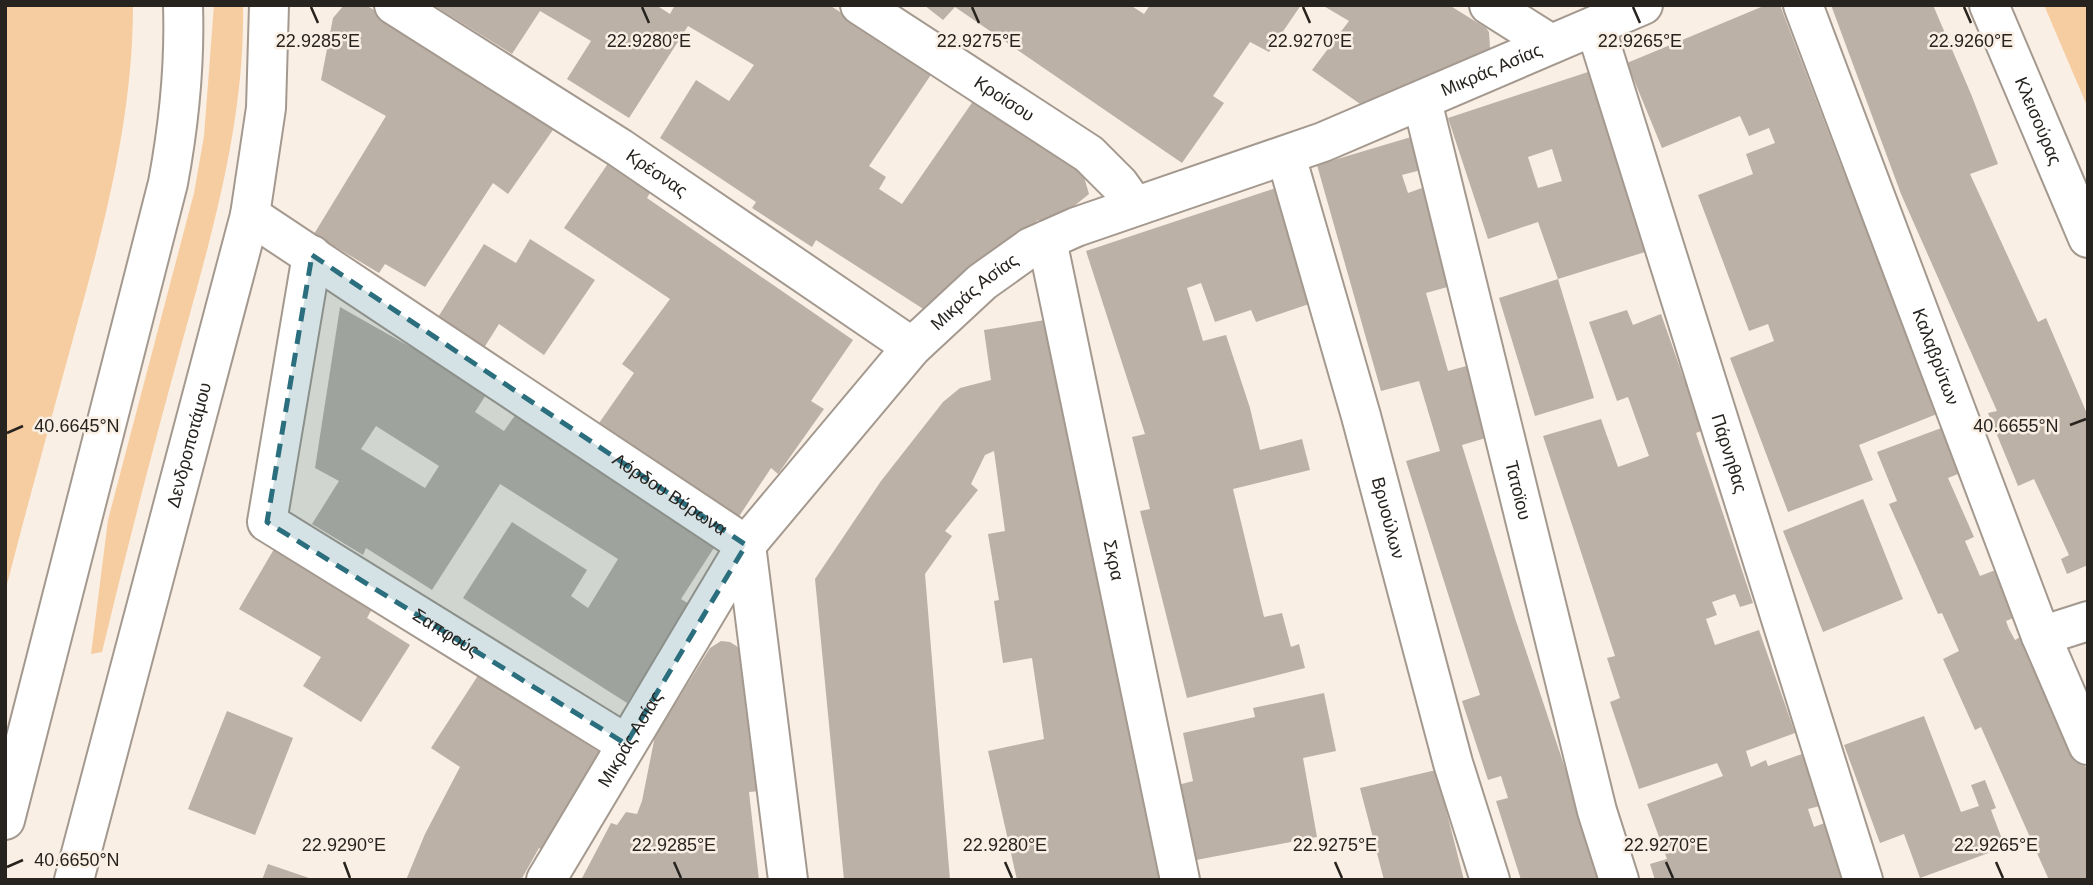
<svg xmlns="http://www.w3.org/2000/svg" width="2093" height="885" font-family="Helvetica,sans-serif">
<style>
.green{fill:#f6cca1}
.building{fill:#bcb1a7;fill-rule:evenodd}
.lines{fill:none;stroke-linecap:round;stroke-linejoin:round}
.minor-casing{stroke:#a4998f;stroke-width:42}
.tertiary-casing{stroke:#a4998f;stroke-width:42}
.secondary-casing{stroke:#a4998f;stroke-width:42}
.minor{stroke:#fff;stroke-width:38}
.tertiary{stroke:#fff;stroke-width:38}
.secondary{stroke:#fff;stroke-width:38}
.marked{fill:#2b6f7f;fill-opacity:0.2;stroke:#2b6f7f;stroke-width:5;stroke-dasharray:14 9;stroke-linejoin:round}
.ticks{fill:none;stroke:#27231f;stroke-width:2.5}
.labels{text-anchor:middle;stroke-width:5;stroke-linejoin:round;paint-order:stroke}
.street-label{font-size:18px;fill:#27231f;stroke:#faefe4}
.ticks-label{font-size:18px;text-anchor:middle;fill:#27231f;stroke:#faefe4;stroke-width:5;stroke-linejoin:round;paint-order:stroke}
</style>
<rect width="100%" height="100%" fill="#faefe4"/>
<!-- green -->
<path class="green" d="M5,5H133C133,115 106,219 77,324C53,413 28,502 5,592Z
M214,5H243C245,116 215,223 186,328C156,436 128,544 102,652L91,654L108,520L194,193L204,136Z
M2044,5H2088V108Z"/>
<!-- building -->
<path class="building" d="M344,5H366L555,127L508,194L493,183L425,287L385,264L379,273L314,234L386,116L321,80L333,18Z
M433,5H656L670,14L675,5H829L885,40L939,63L869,166L886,177L879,189L902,204L978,94L1080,163L1089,194L1047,228L1038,220L928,312L816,240L812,247L752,208L756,202L660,138L696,80L729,101L754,65L688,26L629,118L567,79L591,41L540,11L512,54Z
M924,5H1130L1144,14L1150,5H1301L1269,52L1250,42L1213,96L1224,103L1182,163L955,7L943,20Z
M1322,5H1449L1486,28L1489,32L1490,48L1486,55L1370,111L1312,70L1349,21Z
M1766,5H1780L1841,165L1864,222L1868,220L1942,412L1859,445L1873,480L1788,512L1730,358L1774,341L1768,324L1749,331L1698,195L1753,174L1746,154L1775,143L1769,128L1749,136L1740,116L1662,148L1627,63Z
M1831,5H1933L1971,94L1998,164L1970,174L2038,322L2046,318L2088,416V565L2067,574L2061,559L2069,555L2034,479L2018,486L1988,413L1997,411L1901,194Z
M1588,72L1645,252L1558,279L1538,222L1488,239L1448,118ZM1552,149L1562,181L1538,188L1528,157Z
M1411,137L1421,170L1402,175L1408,193L1422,188L1451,286L1426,293L1448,371L1474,364L1496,435L1462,445L1515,618L1581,816L1606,880H1521L1496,801L1508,798L1501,776L1488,780L1462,701L1480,695L1406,461L1440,451L1419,381L1381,391L1317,165Z
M609,162L651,191L647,198L853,340L811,401L824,409L778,474L771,468L736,521L597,426L634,373L622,364L670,299L564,228Z
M1276,188L1315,302L1256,322L1251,310L1215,322L1201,283L1187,288L1203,341L1226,335L1250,408L1260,450L1302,439L1310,470L1233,489L1264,617L1282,613L1291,647L1299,644L1305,668L1187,698L1140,511L1150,509L1132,437L1145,434L1086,251Z
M530,239L595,280L544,355L499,324L482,351L435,322L484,244L516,263Z
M1558,279L1594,398L1535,416L1499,298Z
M340,307L423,354L427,346L491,387L475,412L504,431L518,411L719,540L681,599L691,605L627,703L463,598L512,522L587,570L571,596L588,608L618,559L500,484L432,590L366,548L363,555L312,524L339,481L315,468ZM376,426L439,466L425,488L361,449Z
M1627,310L1633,325L1661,314L1685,382L1695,378L1711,427L1696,433L1753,603L1740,607L1735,594L1712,602L1717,615L1706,619L1715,645L1759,630L1795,733L1746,751L1751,767L1766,760L1768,766L1802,754L1820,806L1808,809L1814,827L1830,821L1844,880H1655L1650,864L1667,859L1647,804L1723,776L1717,763L1639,789L1610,702L1620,698L1607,658L1615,656L1543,436L1601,419L1618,467L1649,456L1628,397L1617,401L1589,322Z
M1051,319L1163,880H1017L988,751L1044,739L1032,658L1003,663L994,601L999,600L988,534L1005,531L994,451L985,455L971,484L978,490L945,531L952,536L925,574L950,880H844L815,579L881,481L943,402L960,388L991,380L984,330Z
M1944,427L1963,472L1948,478L1974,537L1965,541L1980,576L1998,569L2018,616L2006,621L2009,629L2015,640L2025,634L2088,772V880H2049L1981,727L1975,730L1943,659L1959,651L1942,613L1938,614L1889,504L1897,501L1877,452Z
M1863,499L1903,599L1823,632L1783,531Z
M274,549L374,605L367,618L410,645L361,722L303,686L321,657L239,609Z
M721,641L730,642L744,651L760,791L749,792L759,880H581L611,823L617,825L626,812L637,814L642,801L655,736L710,648Z
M479,674L610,759L577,792L556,825L563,829L549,854L539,848L521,880H406L425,834L460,767L431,748Z
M1324,693L1336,751L1303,758L1317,837L1191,861L1178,785L1193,781L1183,733L1255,717L1253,708Z
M227,711L293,738L255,835L188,809Z
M1924,716L1961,812L1979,806L1971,785L1985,780L1996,808L1991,810L2005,847L1920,878L1904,834L1880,843L1844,745Z
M1436,770L1464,880H1384L1360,788Z
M268,864L312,879V880H262Z"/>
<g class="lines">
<defs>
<g id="minor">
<path id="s1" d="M394,5L620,148L912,347"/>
<path id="s2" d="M860,5L1089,154L1119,184L1134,205"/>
<path d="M1489,5L1551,44"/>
<path id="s3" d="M1803,5L2041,636L2088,745"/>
<path id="s4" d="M1989,5L2088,238"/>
<path id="s5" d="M1595,26L1863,880"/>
<path id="s6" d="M1422,101L1597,811L1619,880"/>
<path id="s7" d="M1286,156L1361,416L1453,763L1490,880"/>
<path id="s8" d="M250,215L746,545L788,880"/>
<path id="s9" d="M1047,240L1180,880"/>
<path id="s10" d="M312,255L267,522L626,744"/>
<path d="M2041,636L2088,621"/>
</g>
<g id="tertiary">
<path id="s11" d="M546,880L746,545L912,347L982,282L1031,247L1076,227L1323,142L1643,5"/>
</g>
<g id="secondary">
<path d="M5,820L168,183C179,124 185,66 183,5"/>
<path id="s12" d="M74,880L250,215L266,108L269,5"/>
</g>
</defs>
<!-- minor casing -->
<use href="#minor" class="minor-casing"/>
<!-- tertiary casing -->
<use href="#tertiary" class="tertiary-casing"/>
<!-- secondary casing -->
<use href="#secondary" class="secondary-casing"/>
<!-- minor -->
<use href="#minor" class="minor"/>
<!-- tertiary -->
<use href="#tertiary" class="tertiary"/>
<!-- secondary -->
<use href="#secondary" class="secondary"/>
</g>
<!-- marked area -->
<path class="marked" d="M312,255L746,545L626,744L267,522Z"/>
<!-- ticks -->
<path class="ticks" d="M311,7L318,23M642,7L649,23M972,7L979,23M1303,7L1310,23M1633,7L1640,23M1964,7L1971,23M2070,425L2086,419M7,433L23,426M344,862L350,878M674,862L681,878M1005,862L1012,878M1335,862L1342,878M1666,862L1673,878M1996,862L2003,878M7,867L23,860"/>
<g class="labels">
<!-- street labels -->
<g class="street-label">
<text dy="6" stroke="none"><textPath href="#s11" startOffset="1298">Μικράς Ασίας</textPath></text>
<text dy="6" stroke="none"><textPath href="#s2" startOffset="172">Κροίσου</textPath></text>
<text dy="6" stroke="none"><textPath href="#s4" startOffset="126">Κλεισούρας</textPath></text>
<text dy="6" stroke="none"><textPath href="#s1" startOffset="312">Κρέσνας</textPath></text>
<text dy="6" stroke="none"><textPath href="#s11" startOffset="732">Μικράς Ασίας</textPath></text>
<text dy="6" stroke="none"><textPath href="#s3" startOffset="376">Καλαβρύτων</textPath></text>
<text dy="6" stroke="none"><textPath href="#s12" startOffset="450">Δενδροποτάμου</textPath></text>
<text dy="6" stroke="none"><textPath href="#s5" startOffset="448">Πάρνηθας</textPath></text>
<text dy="6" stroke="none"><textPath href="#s6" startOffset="401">Τατοϊου</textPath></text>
<text dy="6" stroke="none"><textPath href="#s8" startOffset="504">Λόρδου Βύρωνα</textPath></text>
<text dy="6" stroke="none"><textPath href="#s7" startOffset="376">Βρυούλων</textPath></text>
<text dy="6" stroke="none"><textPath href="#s9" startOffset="327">Σκρα</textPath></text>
<text dy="6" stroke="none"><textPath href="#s10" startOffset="481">Σαπφούς</textPath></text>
<text dy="6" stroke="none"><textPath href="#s11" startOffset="164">Μικράς Ασίας</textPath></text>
</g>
</g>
<g class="ticks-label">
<text x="649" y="47">22.9280°E</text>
<text x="1310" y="47">22.9270°E</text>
<text x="318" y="47">22.9285°E</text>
<text x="979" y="47">22.9275°E</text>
<text x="1640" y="47">22.9265°E</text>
<text x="1971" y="47">22.9260°E</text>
<text x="2016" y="432">40.6655°N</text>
<text x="77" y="432">40.6645°N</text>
<text x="344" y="851">22.9290°E</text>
<text x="674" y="851">22.9285°E</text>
<text x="1005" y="851">22.9280°E</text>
<text x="1335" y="851">22.9275°E</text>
<text x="1666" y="851">22.9270°E</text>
<text x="1996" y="851">22.9265°E</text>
<text x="77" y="866">40.6650°N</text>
</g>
<!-- border -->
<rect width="2093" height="885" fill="none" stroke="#27231f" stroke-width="14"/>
</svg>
